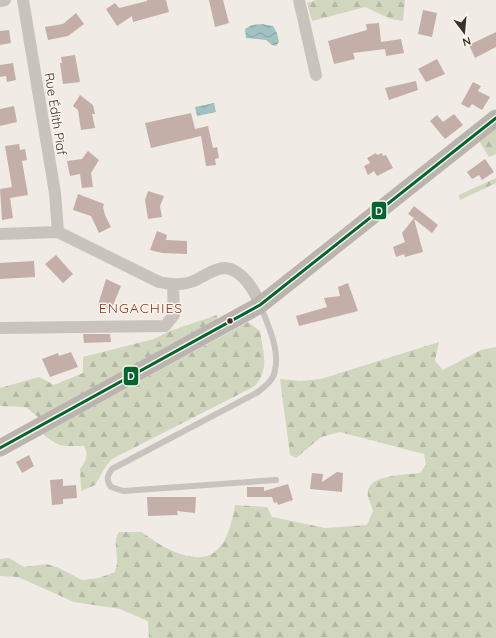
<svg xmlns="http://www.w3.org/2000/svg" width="496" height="638" font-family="Quicksand,sans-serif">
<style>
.forest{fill:url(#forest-firs)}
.water{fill:url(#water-waves)}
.building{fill:#c3afa7}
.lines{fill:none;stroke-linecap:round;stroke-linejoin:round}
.lane{stroke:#c9c3be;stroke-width:6}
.street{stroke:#c9c3be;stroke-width:12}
.secondary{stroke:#bab3ae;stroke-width:17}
.bus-1-casing{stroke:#fbf5ee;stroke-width:6}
.bus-1{stroke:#00652e;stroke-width:3}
.bus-dot{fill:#3b302b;stroke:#fbf5ee;stroke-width:1.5}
.labels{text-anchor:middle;stroke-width:3;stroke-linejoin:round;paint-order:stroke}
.street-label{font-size:13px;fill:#3b302b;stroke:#fbf5ee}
.neighbourhood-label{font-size:14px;letter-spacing:1px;fill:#8c3b22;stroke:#fbf5ee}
.line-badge{stroke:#fbf5ee;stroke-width:1.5}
.badge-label{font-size:11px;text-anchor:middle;font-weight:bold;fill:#fff}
</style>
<defs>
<pattern id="forest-firs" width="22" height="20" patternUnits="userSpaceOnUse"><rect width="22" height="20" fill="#d1d6bf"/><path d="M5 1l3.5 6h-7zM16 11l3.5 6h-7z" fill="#b4b8a4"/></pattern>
<pattern id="water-waves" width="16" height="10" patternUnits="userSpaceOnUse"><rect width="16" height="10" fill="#a1c2c1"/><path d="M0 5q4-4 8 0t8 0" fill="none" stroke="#849e9d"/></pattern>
</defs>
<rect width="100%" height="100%" fill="#f0ebe5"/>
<!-- forest -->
<path class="forest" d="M316,0H405L403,21L391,19L365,7L312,21L307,3Z
M496,125V154L489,157L478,139Z
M496,178V183L460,200L459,195Z
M217,315L218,320L39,418L26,407L0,406V388L39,377L54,385L83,373V357L154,339L170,331Z
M248,322L260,331C263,352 270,368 255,386L112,459L106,466L95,485L81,491L80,469C86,462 89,455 84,446C64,446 59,448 43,434Z
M439,342L435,361L443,370L481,350L496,347V638H149L148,621L120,609L74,602L18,577L0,576V559L9,558L24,567L47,564L59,568L82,580L99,578L115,572C116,568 118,563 117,558C117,548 113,542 119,532H142C159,546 198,569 217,550C229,539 232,520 235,505L267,507L272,517L325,528L367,525L373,511C372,507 369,501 368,496C364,474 406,475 420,473L426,465L424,454L340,432L321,437L296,458L290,455L280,379L301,381L321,379Z"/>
<!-- water -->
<path class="water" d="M262,24L273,26L277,33L279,42L276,46L272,45L266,40L246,38L245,29L252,25Z
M214,103L216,112L197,116L195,107Z"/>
<!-- building -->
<path class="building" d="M147,0H166L169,12L133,22L132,16L117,26L106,9L115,3L119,8L147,1Z
M209,0H223L229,23L215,27Z
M423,10L437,13L432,37L418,34Z
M76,13L84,24L68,36L48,40L45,27L63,24Z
M379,23L381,42L401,39L404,53L386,56L385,49L353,53L355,59L334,64L328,41L367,30L366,24Z
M9,30L11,43L0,45V31Z
M496,32V47L475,58L469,45Z
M75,55L80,82L63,84L60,63H62L61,57Z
M437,59L445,74L426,82L418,69Z
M13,63L16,80L7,82L6,76L0,77V65Z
M416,81L418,90L389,100L385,88Z
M473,82L481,86L478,91L490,97L482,110L472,104L469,108L461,104Z
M80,95L93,105L95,114H92L95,128L81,130L78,110L73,106Z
M14,106L17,122L0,126V109Z
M191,113L195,129L208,126L213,148L217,147L219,158L215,159L216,165L206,166L201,136L151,148L145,123Z
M454,114L463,125L445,139L430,121L437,115L443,122Z
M19,144L20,150L25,149L27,160L22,161L28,195L10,198L13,218L2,220L0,189L12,187L5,146Z
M88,151L99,160L91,173L93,187L82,188L80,174L70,176L67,161L82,159Z
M376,153L377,155L382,153L383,156L386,155L393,168L377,176L374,171L368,175L364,166L370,163L367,158Z
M485,159L494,172L482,180L479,175L472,179L467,172Z
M148,191L164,196L160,206L162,217L148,219L145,200Z
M78,194L104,204L103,207L105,215L111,227L99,233L91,216L73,210Z
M414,206L438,225L432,233L414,219L423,252L405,257L404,254L396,257L393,247L405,242L402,233L414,218L408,214Z
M157,231L167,235L166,240L187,241V254L162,253L150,250Z
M56,255L73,274L63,283L45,264Z
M34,261L35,277L0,279V263Z
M106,279L121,286L111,310L98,305Z
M348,283L358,311L299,326L296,316L327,307L324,298L340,296L338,287Z
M83,334H110L111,342L84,343Z
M71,352L78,367L50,377L42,359L58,353L59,356Z
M29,455L34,466L22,473L16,462Z
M337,472L343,473L342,492L310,489L312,473L323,474L322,482Z
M63,479V486L76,485L77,498L63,499V504L52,505L50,480Z
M288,484L293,500L278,505L277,502L274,503L272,497H247V487H264V491Z
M147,497H196L195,513L177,511L178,515L148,516Z"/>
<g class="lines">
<!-- lane -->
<path class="lane" d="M261,307C268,325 280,350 275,370C274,380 265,386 258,392L112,469C107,476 106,480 111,487L123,491L276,480"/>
<!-- street -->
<path class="street" d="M23,0L55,193L58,232
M299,0L316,75
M0,1L5,0
M0,234L58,232L159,282C172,285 184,286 196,280C204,276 215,268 225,268C242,269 255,291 260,305
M0,328L165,326L174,315L173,285"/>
<!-- secondary -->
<path class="secondary" d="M0,448L260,305L496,118"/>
<defs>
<path id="bus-1" d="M0,448L260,305L496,118"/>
</defs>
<!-- bus-1 casing -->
<use href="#bus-1" class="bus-1-casing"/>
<!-- bus-1 -->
<use href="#bus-1" class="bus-1"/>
</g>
<!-- markers -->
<circle class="bus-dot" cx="230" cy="321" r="3.5"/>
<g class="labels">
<!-- street labels -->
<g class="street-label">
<text transform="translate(56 114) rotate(81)" y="5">Rue Édith Piaf</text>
</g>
<!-- neighbourhood labels -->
<g class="neighbourhood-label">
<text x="141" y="313">ENGACHIES</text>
</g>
</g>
<g class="line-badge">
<rect x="371" y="201" width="16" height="19" rx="4" fill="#00652e"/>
<rect x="123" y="366" width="16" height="20" rx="4" fill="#00652e"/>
</g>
<g class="badge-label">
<text x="379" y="215">D</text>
<text x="131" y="380">D</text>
</g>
<!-- north arrow -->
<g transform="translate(464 32) rotate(164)" stroke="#fbf5ee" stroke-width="3" paint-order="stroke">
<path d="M0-3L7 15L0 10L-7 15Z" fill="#3b302b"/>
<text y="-6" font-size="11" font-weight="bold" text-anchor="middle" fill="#3b302b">N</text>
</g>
</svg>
